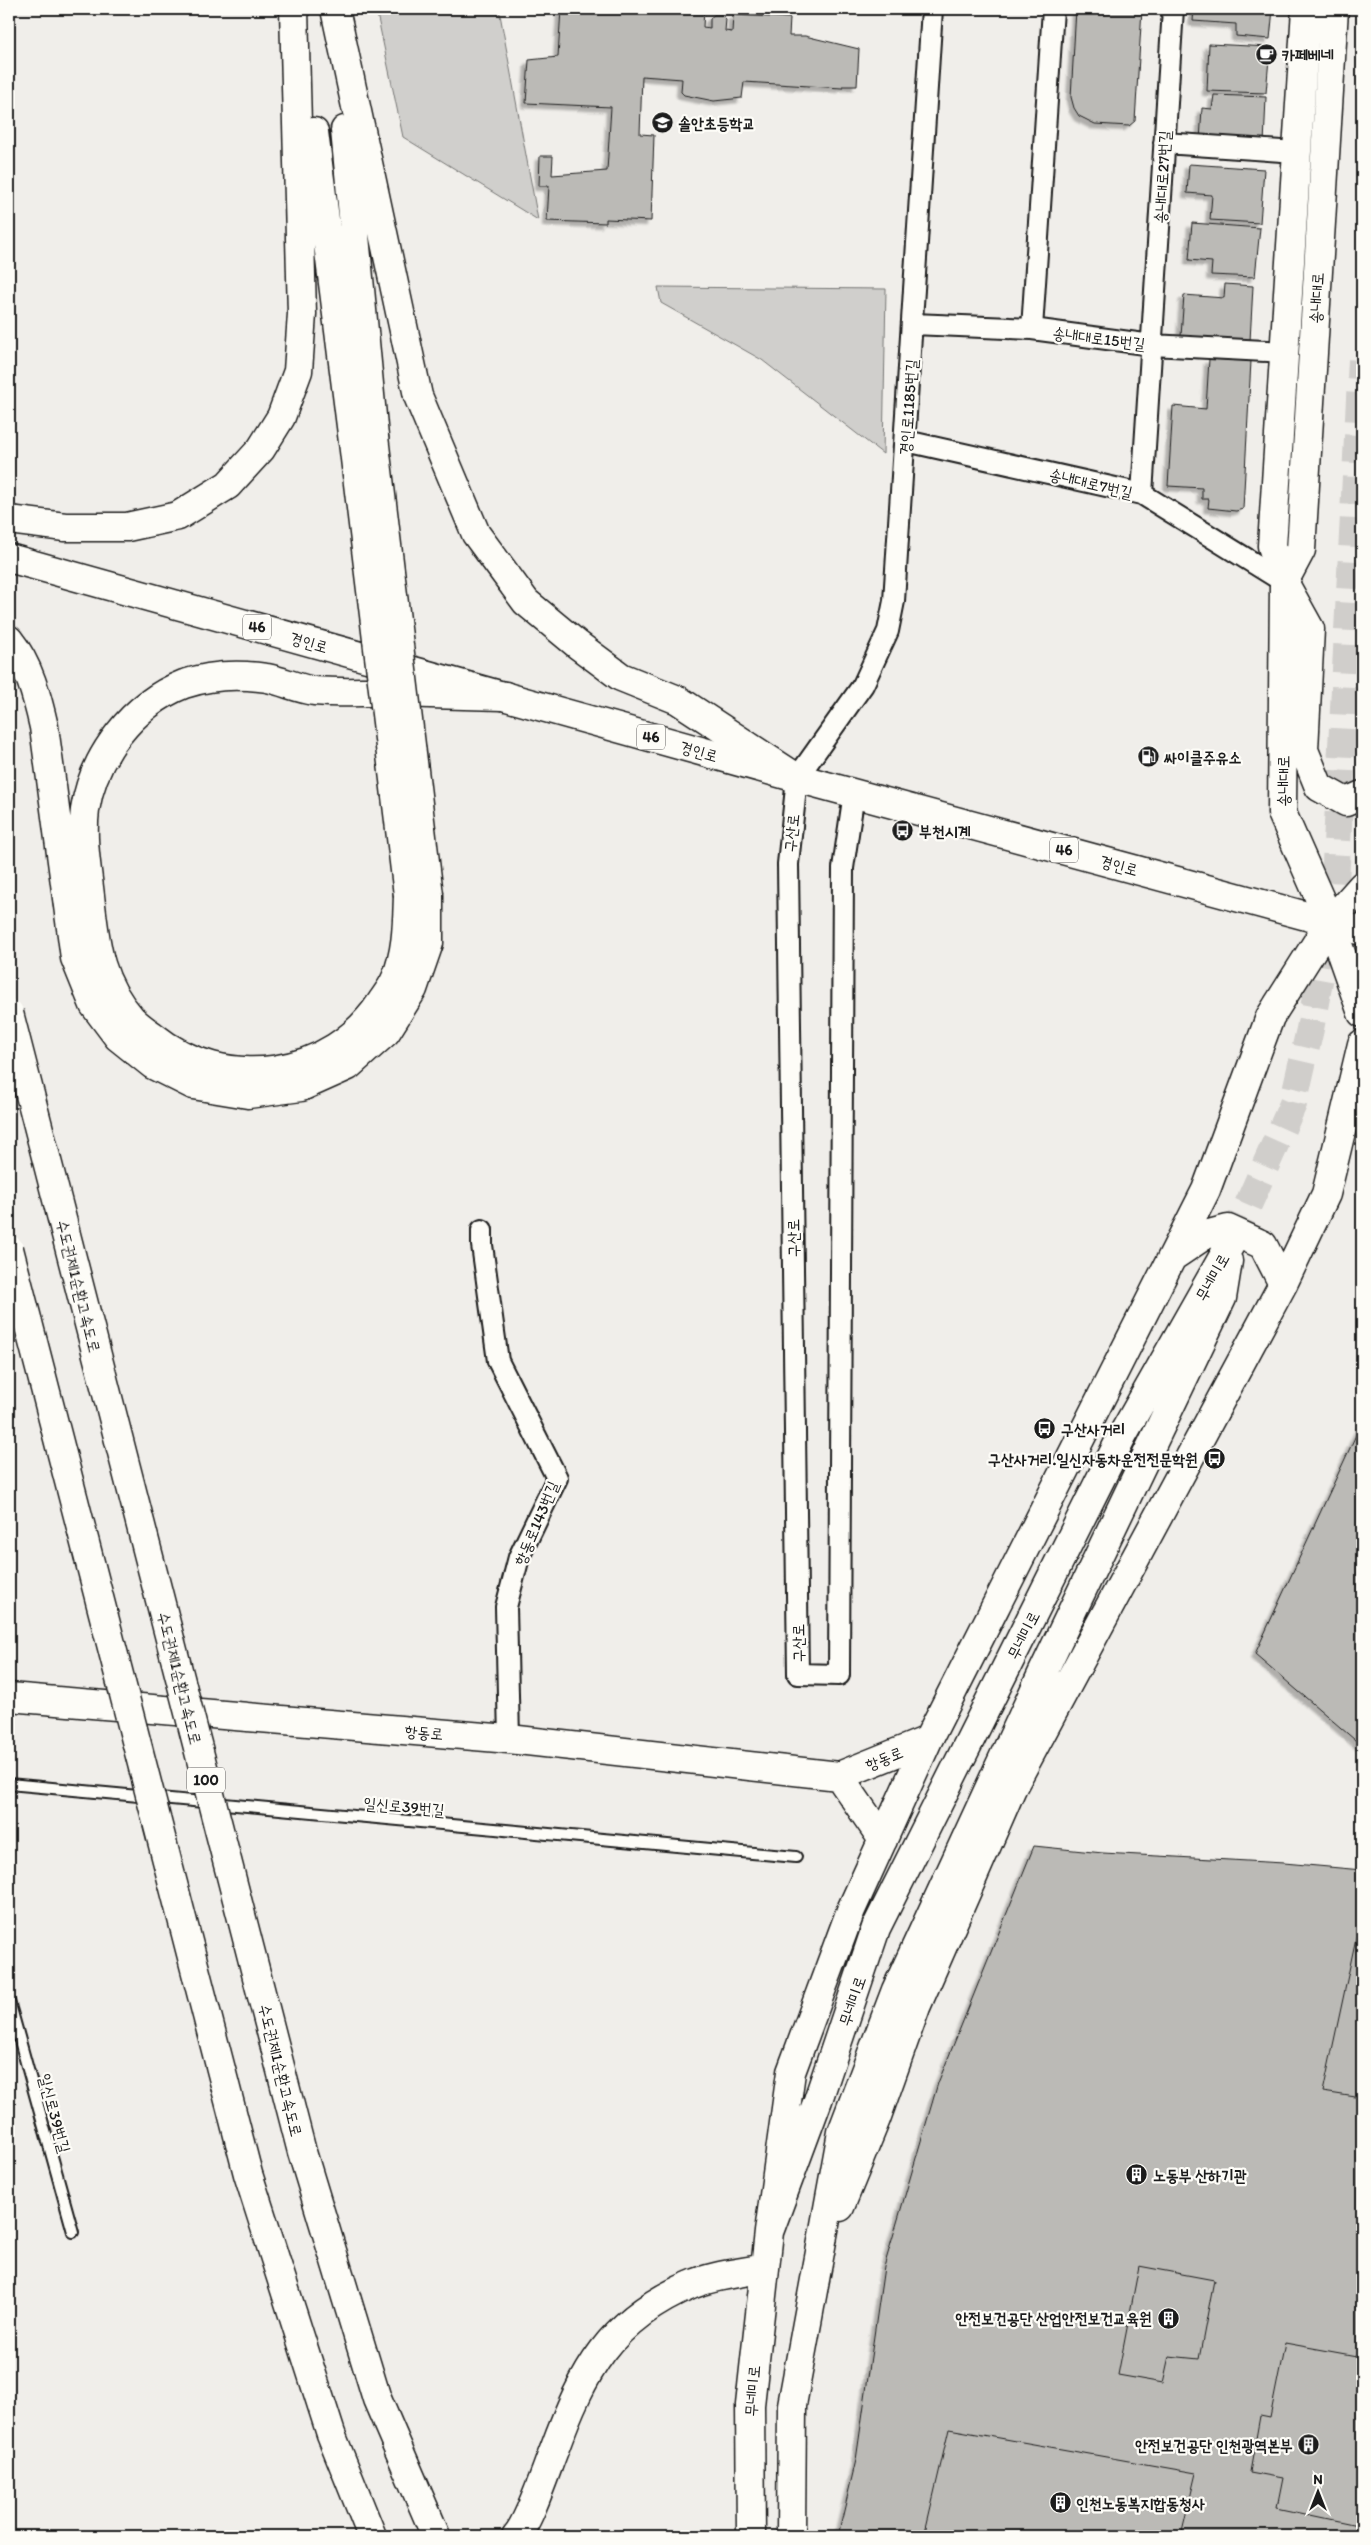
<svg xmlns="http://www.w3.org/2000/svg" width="1371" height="2545" font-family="Itim,'Poor Story',sans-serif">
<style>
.green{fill:#d0cfcc;stroke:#767674}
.building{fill:#bbbab6;stroke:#1c1c1c;filter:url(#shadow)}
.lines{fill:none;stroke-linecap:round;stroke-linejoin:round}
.secondary-tunnel{stroke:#d0cecb;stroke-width:28;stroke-dasharray:28 14;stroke-linecap:butt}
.lane-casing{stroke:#1c1c1c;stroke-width:14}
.street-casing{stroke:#1c1c1c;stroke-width:24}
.secondary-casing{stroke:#1c1c1c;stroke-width:31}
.primary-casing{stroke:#1c1c1c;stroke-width:31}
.highway-casing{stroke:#1c1c1c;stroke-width:31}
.lane{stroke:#fdfcf7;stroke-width:10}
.street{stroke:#fdfcf7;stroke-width:20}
.secondary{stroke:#fdfcf7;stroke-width:28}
.primary{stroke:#fdfcf7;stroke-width:28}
.highway{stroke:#fdfcf7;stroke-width:28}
.highway-bridge-casing{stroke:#1c1c1c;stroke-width:31;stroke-linecap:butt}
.highway-bridge{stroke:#fdfcf7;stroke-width:28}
.labels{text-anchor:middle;stroke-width:4.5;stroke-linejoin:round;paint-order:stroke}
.shield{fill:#fdfcf7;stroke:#605f5e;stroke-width:1}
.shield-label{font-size:15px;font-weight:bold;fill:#1c1c1c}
.poi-label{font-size:16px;font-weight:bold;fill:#1c1c1c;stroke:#fdfcf7;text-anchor:start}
.street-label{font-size:16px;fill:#1c1c1c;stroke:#fdfcf7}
</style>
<defs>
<filter id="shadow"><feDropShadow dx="-4.5" dy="4.5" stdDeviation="1" flood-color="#0004"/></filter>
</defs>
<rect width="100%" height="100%" fill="#f0eeea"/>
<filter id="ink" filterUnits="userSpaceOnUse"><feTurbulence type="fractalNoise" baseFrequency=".02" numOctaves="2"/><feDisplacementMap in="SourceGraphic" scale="10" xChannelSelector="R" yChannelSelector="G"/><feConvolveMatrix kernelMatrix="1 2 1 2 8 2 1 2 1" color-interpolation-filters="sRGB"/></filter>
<g filter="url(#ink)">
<!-- green -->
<path class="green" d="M376,9H499L538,220L403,137Z
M658,287L886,289L883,454L762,360L661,303Z"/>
<!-- building -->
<path class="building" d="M561,9H704L703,27L710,28V18L714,15H722L726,19L725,31L732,32L733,15L790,18L789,36H805L859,49L857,86H842V88L744,82L742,98L714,101L684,95L681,92L682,79L642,76L640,134L654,135L651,221L606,219V223L547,221L549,186H539L540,156H553L552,175L607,171L611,107L526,103L529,60L558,57Z
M1076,9H1142L1135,121L1129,126L1095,124L1079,116L1074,108L1071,97Z
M1194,9H1273L1270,39L1236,36V24L1193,21Z
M1209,44L1270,47L1266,93L1207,91Z
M1214,95L1266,97L1264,145L1200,141L1202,108L1212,109Z
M1189,164L1264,169L1260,223L1210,220L1212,195L1187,193Z
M1192,223L1260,228L1255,277L1211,275L1212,262L1189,260Z
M1225,284L1253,286L1250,341L1181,336L1184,295L1224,298Z
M1209,359L1251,361L1243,509L1236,511L1208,508L1209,499H1202V488L1168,486L1173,406L1206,409Z
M1362,1422V1746L1255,1654Z
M1034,1846L1103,1853L1284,1863L1362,1870V2536H838L856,2460L884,2267L938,2083Z
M1359,1924H1362V2098L1323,2092Z
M1139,2266L1214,2280L1199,2359L1169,2356L1163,2383L1118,2375Z
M1285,2343L1362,2357V2526L1277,2508L1283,2478L1250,2472L1260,2416L1270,2418Z
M949,2429L1196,2473L1181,2536H943L925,2532Z"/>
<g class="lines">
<!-- secondary-tunnel -->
<path class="secondary-tunnel" d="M1231,1243L1293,1104L1310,1029L1334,902L1362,360"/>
<defs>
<path id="lane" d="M9,1784L796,1857
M9,2001L73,2232"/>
<path id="street" d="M1164,143L1297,152
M913,324L1032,329L1152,345L1285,352
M1032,329L1053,9
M906,441L1142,494L1284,582
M1142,494L1173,9
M854,793L843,868L839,1675L798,1674L788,864L797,778L863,685L888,631L894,601L932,9
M482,1230V1245L498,1361L557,1478L519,1557L506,1607L509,1739"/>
<path id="secondary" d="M1306,9L1272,546L1284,582L1282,813L1330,922L1362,1013
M1284,582L1301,550L1334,9
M1285,584L1310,629L1304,750L1319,787L1346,802L1362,795
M1174,1256L1205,1235L1228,1229L1263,1245L1283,1284
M9,1697L509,1739L839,1776L928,1740
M839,1776L883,1840
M840,2207L876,2119L916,2007L1012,1788L1283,1284L1326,1194L1362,1044
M769,2232L791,2072L851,1910L928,1740L1206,1190L1270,1017L1330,922L1362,886
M516,2536C529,2522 546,2470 554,2450C583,2371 610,2319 691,2285C713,2275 741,2273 765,2268
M751,2536L750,2405L769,2232L818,2100L876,1928L1123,1434L1231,1243
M791,2536L792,2405L842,2132L896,1990L1042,1674L1222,1298L1228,1261"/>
<path id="primary" d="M9,558L797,778L1362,931"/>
<path id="highway" d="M335,9L418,396L476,534L526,602L578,645L621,677L678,700L797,778
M345,130L374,437
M314,132L353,442
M9,520L65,527H127L178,516L228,485L261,449L281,417L298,371L302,314L294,9
M9,640C29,665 37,696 44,727L75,958L94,1005L118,1037L153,1065L193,1085L248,1094L301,1087L348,1066L386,1032L413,989L429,943V895
M408,895C407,924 407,951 396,978C393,986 387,994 382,1001C332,1079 224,1094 153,1036C146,1031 137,1025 131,1018C100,983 96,949 91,905C88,874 81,841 85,810C93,756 133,704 184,684C210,675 240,674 267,678C283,681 299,689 315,691C335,693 357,692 377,692C420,694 462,695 505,696"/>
</defs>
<!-- lane casing -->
<use href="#lane" class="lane-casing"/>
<!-- street casing -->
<use href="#street" class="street-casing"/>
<!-- secondary casing -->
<use href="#secondary" class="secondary-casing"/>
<!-- primary casing -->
<use href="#primary" class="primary-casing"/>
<!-- highway casing -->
<use href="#highway" class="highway-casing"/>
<!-- lane -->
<use href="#lane" class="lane"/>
<!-- street -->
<use href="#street" class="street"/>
<!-- secondary -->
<use href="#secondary" class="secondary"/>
<!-- primary -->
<use href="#primary" class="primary"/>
<!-- highway -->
<use href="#highway" class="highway"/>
<defs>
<path id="highway-bridge" d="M374,437L429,895
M353,442L408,895
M9,1013L302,2152L377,2399L436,2536
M9,1249L248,2174L331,2434L372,2536"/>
</defs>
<!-- highway-bridge casing -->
<use href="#highway-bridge" class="highway-bridge-casing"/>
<!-- highway-bridge -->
<use href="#highway-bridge" class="highway-bridge"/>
</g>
</g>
<!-- icons -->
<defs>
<symbol id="cafe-disc" viewBox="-11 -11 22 22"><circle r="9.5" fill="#1c1c1c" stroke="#fdfcf7"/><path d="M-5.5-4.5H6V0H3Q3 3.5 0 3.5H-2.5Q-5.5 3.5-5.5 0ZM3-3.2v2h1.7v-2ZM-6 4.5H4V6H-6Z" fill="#fff"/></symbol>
<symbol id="school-disc" viewBox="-11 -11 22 22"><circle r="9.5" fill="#1c1c1c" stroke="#fdfcf7"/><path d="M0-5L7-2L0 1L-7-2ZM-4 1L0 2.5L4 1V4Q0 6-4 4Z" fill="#fff"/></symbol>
<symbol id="fuel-disc" viewBox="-11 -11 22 22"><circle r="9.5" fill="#1c1c1c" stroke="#fdfcf7"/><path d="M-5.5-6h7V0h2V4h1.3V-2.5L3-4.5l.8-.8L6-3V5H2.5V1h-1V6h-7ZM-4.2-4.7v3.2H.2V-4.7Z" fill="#fff"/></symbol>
<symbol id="bus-disc" viewBox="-11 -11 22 22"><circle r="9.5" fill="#1c1c1c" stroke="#fdfcf7"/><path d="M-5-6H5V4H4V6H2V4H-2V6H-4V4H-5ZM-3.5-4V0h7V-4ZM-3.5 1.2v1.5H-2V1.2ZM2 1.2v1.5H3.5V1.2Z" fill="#fff"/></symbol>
<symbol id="building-disc" viewBox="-11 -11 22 22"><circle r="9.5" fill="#1c1c1c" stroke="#fdfcf7"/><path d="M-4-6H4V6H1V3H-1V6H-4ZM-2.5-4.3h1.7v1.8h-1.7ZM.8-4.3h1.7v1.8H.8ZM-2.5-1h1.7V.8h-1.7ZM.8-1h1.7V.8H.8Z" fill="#fff"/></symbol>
</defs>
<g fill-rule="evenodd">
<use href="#cafe-disc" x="1254" y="42" width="25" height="25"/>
<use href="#school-disc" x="650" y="110" width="25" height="25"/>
<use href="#fuel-disc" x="1136" y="744" width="25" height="25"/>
<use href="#bus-disc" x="890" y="818" width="25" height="25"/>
<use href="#bus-disc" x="1032" y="1416" width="25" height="25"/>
<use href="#bus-disc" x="1202" y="1446" width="25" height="25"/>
<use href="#building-disc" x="1124" y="2162" width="25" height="25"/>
<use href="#building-disc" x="1156" y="2306" width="25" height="25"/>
<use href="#building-disc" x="1296" y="2432" width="25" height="25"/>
<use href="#building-disc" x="1048" y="2490" width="25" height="25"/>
</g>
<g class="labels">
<!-- shield labels -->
<g class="shield">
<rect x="243" y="614.5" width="28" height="25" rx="4"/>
<rect x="637" y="724.5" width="28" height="25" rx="4"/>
<rect x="1050" y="837.5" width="28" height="25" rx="4"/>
<rect x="187" y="1767.5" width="38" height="25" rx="4"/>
</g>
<g class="shield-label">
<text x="257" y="632">46</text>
<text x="651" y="742">46</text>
<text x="1064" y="855">46</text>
<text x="206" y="1785">100</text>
</g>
<!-- poi labels -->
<g class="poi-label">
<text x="1282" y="61">카페베네</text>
<text x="678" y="129">솔안초등학교</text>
<text x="1164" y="763">싸이클주유소</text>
<text x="919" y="837">부천시계</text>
<text x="1061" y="1435">구산사거리</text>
<text x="1198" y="1465" text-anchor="end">구산사거리.일신자동차운전전문학원</text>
<text x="1153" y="2181">노동부 산하기관</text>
<text x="1152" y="2324" text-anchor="end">안전보건공단 산업안전보건교육원</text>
<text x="1293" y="2451" text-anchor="end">안전보건공단 인천광역본부</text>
<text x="1076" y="2509">인천노동복지합동청사</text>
</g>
<!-- street labels -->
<g class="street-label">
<text transform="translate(1162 177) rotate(-87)" y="6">송내대로27번길</text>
<text transform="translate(1316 298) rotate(-87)" y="6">송내대로</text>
<text transform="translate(1099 338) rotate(7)" y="6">송내대로15번길</text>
<text transform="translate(908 407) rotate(-86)" y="6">경인로1185번길</text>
<text transform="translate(1091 483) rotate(13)" y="6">송내대로7번길</text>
<text transform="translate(309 642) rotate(16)" y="6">경인로</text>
<text transform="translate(699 751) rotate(16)" y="6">경인로</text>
<text transform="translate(1283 781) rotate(-90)" y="6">송내대로</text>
<text transform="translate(791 833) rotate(-84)" y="6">구산로</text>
<text transform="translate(1119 865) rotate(15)" y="6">경인로</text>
<text transform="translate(793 1238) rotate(-91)" y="6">구산로</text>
<text transform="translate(1212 1277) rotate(-61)" y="6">무네미로</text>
<text transform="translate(79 1286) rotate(76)" y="6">수도권제1순환고속도로</text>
<text transform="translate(536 1523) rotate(-67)" y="6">항동로143번길</text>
<text transform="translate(1023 1635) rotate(-63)" y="6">무네미로</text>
<text transform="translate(798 1643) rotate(-91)" y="6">구산로</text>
<text transform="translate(180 1678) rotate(76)" y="6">수도권제1순환고속도로</text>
<text transform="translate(424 1732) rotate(5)" y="6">항동로</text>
<text transform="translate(884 1758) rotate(-22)" y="6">항동로</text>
<text transform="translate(404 1806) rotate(5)" y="6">일신로39번길</text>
<text transform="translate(852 2001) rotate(-71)" y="6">무네미로</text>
<text transform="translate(281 2070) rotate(76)" y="6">수도권제1순환고속도로</text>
<text transform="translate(55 2113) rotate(75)" y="6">일신로39번길</text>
<text transform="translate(752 2391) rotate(-86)" y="6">무네미로</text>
</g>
</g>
<!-- margin -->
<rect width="1371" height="2545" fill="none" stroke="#fdfcf7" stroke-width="30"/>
<rect x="15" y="15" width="1341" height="2515" fill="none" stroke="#1c1c1c" stroke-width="2" filter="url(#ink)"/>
<!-- north arrow -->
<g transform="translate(1318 2492)" stroke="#fdfcf7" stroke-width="4" paint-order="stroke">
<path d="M0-4L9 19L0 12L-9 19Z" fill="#1c1c1c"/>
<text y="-8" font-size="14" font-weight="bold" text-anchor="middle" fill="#1c1c1c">N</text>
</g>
</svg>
